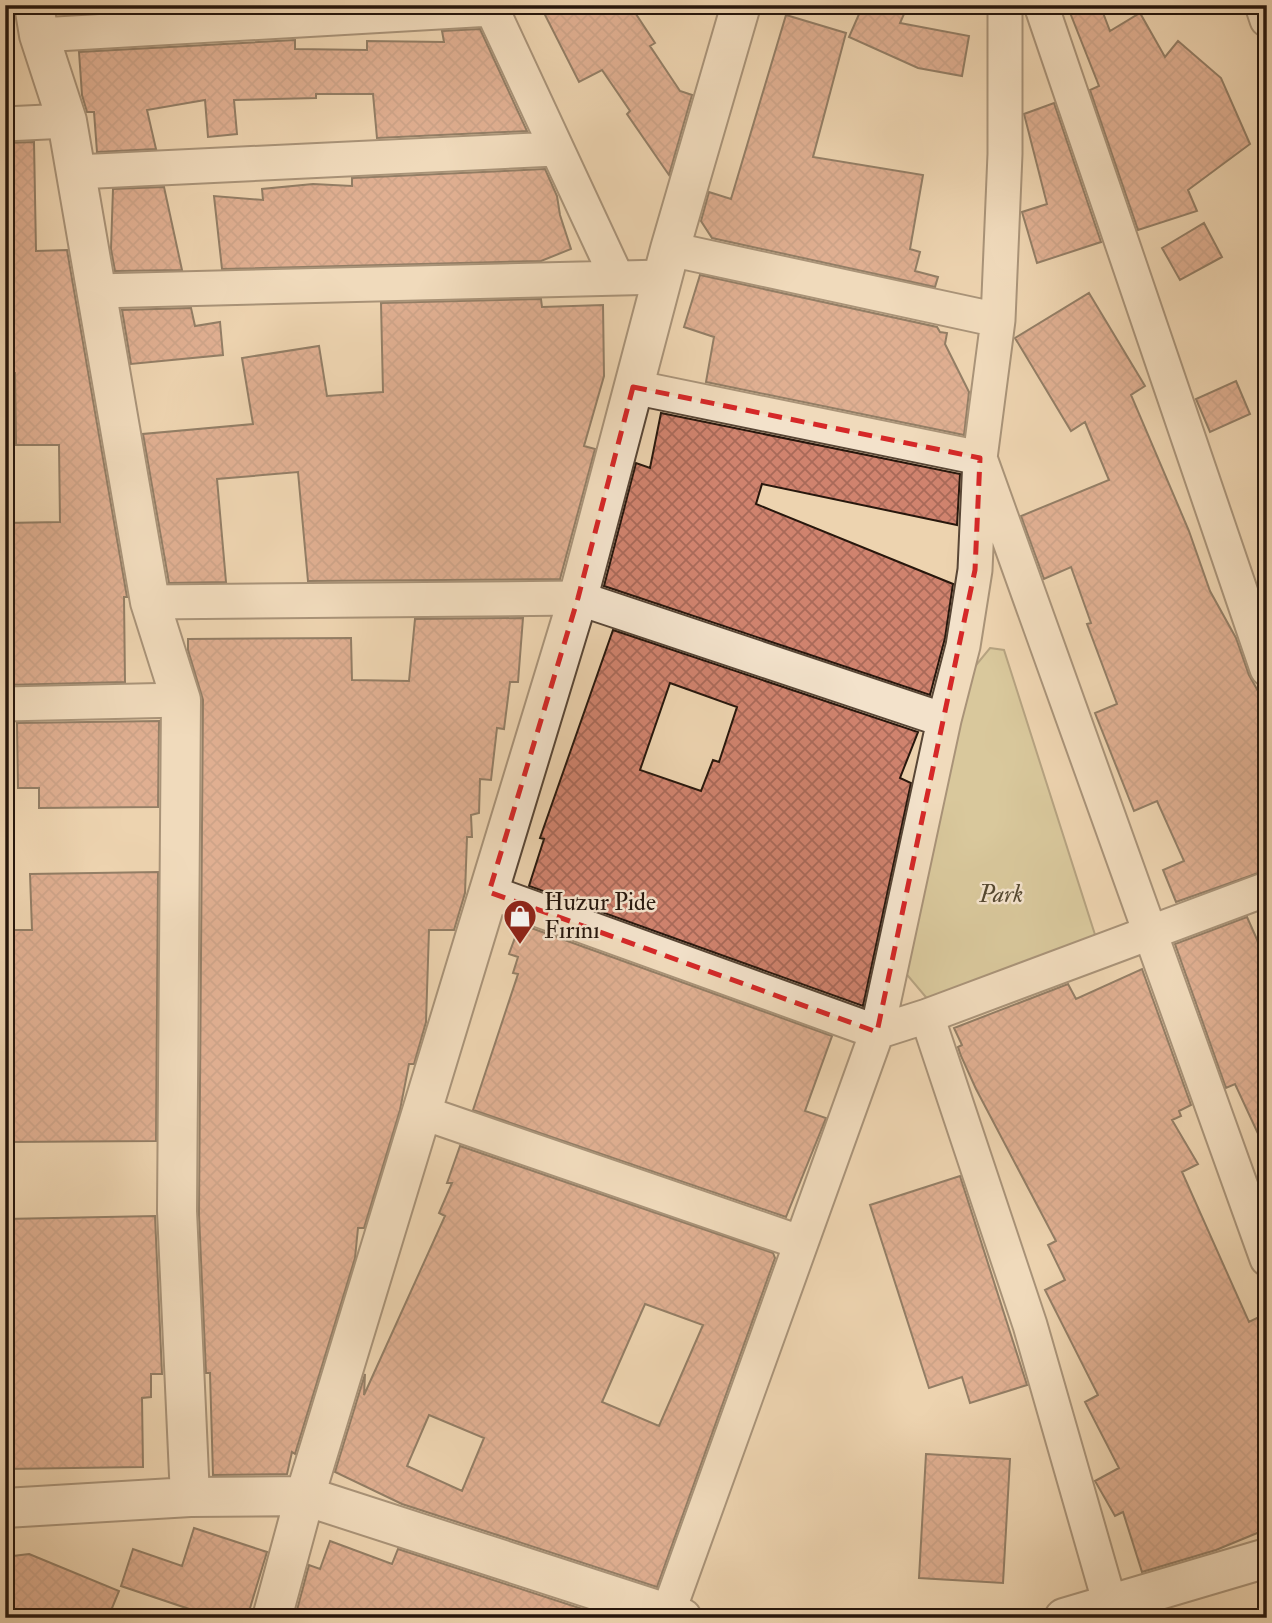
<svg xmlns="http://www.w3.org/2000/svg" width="1272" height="1623" font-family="'IM FELL Double Pica',serif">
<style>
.park{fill:#c0ba85;stroke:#746849;stroke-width:2}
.building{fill:url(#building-cross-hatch);stroke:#27170d;stroke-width:2;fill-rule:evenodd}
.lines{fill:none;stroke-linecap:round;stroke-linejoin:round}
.minor-casing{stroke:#584636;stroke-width:37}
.tertiary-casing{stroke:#584636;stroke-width:42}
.minor{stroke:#f3e2cb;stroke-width:33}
.tertiary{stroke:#f3e2cb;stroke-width:38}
.marked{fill:none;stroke:#d62828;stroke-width:5;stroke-dasharray:14 9;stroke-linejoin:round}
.labels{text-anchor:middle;stroke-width:5;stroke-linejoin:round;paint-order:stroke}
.park-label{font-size:24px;font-style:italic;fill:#554831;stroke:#f3e2cb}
.poi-label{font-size:24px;fill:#27170d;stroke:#f3e2cb;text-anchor:start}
</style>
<defs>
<pattern id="building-cross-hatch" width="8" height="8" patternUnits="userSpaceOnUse" patternTransform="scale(1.75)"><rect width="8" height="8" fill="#d0836e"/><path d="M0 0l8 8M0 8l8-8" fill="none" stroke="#a96a59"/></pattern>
</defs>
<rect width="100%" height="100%" fill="#edd3af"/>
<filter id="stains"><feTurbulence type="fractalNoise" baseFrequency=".00286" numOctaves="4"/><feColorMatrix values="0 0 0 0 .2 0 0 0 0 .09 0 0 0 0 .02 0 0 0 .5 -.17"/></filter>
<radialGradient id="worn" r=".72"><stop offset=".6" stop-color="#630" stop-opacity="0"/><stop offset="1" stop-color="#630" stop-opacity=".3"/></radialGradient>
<!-- park -->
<path class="park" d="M990,648L1004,650L1097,941L930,1002L903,970L972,670Z"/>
<!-- building -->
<path class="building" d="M76,5H221L76,14Z
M540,5H630L655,43L650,46L680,91L692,95L669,175L627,114L630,111L602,70L579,82Z
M863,5H908L900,23L969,36L962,76L918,68L849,37Z
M1067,5H1100L1110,31L1140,13L1165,57L1178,41L1221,78L1250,144L1188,190L1197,211L1138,230L1090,90L1099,86Z
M786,15L846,33L813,157L923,175L910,249L920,252L915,271L938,277L935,287L712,238L701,221L709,192L731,199Z
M480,29L527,131L377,138L373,94H316V98L234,100L237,134L208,137L205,100L147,110L156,149L97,152L94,112H87L82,95L79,52L295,40V49L367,50V41L444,42L442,31Z
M1054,103L1101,242L1037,263L1022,212L1047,204L1024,114Z
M34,142L36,251L67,250L127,597H124L125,682L5,685V523L60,522L59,445H16L15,373H5V143Z
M545,169L557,196L560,215L571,249L541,261L222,269L214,196L263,200L262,189L313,184L352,186V178Z
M164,187L182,270L115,271L111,249L113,189Z
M1204,223L1222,257L1180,280L1162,248Z
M700,275L937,327L940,332L947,333L945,344L969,392L964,435L706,382L714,337L684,327Z
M1089,293L1145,386L1131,395L1189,531L1210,591L1236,638L1249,675L1267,707V870L1176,902L1163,870L1184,861L1157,801L1134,811L1095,713L1117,704L1087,624L1091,623L1071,567L1044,579L1021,516L1109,480L1085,422L1071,431L1015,338Z
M541,299L542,307L603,305L604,376L584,446L595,449L560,579L308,581L298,472L217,479L226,582L169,583L143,434L253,424L242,358L319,346L327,396L383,392L381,303Z
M191,308L195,326L220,322L223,355L131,364L122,310Z
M1236,381L1250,414L1210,432L1196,399Z
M661,413L960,474L957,525L762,484L756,504L953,584L945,638L930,695L604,586L636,463L650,468Z
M523,618L518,682H510L504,729L497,728L491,780L480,779L479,813L471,815L472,837H467L465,893L454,930H429L426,1022L414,1064H409L400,1110L364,1228H358L355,1258L295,1454L292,1452L287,1474L213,1475L210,1373H206L199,1215L203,700L188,650V639L351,638L352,680L409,681L415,619Z
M613,630L918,732L900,778L911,783L863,1006L529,886L544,839L540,838ZM670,683L737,707L719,762L713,760L701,791L640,770Z
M159,721L158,807L39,808V788H18L17,723Z
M158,872L156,1141L5,1142V930H32L30,874Z
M1247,917L1267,962V1153L1235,1084L1226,1088L1175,944Z
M520,924L832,1036L805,1111L826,1118L786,1217L473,1110L518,974L513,973L518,957L509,954Z
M1142,969L1191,1105L1179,1111L1181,1116L1172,1120L1198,1164L1182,1172L1249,1322L1267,1313V1529L1216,1550L1142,1572L1123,1512L1115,1516L1095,1481L1119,1468L1085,1402L1098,1395L1045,1290L1065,1280L1048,1245L1056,1241L976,1089L961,1056L958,1047L962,1045L954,1028L1068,984L1076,999Z
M460,1146L773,1253L775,1258L657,1587L402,1504L335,1472L365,1374L364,1395L445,1216L439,1213L452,1183H447ZM645,1304L703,1325L659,1426L602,1402ZM429,1415L484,1438L462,1491L407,1466Z
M960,1176L1027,1385L970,1403L962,1377L929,1388L870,1205Z
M155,1216L162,1374H151V1397L142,1398L143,1467L5,1469V1219Z
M926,1454L1010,1459L1003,1583L919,1578Z
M194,1528L267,1552L247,1618H196L198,1612L121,1586L133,1549L182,1566Z
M330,1541L392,1564L398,1549L610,1618H322L297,1610L309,1565L320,1569Z
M29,1554L119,1591L108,1618H5V1557Z"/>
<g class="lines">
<defs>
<path id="minor" d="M490,5L617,278
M1041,5L1267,669
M1262,5L1267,20
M39,35L491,9
M5,124L67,121
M76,172L555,149
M670,249L998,320
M97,291L663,277
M633,387L980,458L1267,1259
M150,602L578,598L944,720
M5,704L181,700
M489,892L877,1032L927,1016L1267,889
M927,1016L1030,1325L1110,1604
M421,1112L799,1242
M668,1613L877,1032L944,720L963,646L975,570L980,458L998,320L1005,154V5"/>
<path id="tertiary" d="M34,5L39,35L67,121L150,602L181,700L177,1211L190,1497
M5,1508L190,1497L305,1496L682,1618
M272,1618L305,1496L578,598L670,249L741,5
M1064,1618L1267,1558"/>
</defs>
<!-- minor casing -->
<use href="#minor" class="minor-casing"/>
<!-- tertiary casing -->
<use href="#tertiary" class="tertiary-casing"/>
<!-- minor -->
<use href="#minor" class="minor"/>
<!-- tertiary -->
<use href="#tertiary" class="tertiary"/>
</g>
<!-- marked area -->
<path d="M0 0H1272V1623H0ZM633,387L980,458L975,570L877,1032L489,892L578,598Z" fill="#edd3af" fill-opacity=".55" fill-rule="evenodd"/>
<path class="marked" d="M633,387L980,458L975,570L877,1032L489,892L578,598Z"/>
<!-- icons -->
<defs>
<symbol id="shop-pin" viewBox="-11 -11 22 30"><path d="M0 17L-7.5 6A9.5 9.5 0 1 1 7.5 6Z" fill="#8f2418" stroke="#f3e2cb"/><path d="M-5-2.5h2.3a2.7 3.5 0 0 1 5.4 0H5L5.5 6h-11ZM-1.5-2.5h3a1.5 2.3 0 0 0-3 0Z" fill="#fff"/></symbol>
</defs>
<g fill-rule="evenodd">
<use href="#shop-pin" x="501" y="897" width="38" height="52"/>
</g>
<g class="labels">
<!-- park labels -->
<g class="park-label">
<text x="1001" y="902">Park</text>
</g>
<!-- poi labels -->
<g class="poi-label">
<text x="544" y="910">Huzur Pide<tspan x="544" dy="28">Fırını</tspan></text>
</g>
</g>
<!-- margin -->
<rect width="1272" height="1623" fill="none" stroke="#edd3af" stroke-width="28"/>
<rect x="7" y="7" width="1258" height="1609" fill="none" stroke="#27170d" stroke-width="3.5"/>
<rect x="14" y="14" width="1244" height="1595" fill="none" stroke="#27170d" stroke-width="2"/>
<rect width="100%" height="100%" filter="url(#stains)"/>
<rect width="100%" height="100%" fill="url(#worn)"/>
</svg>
